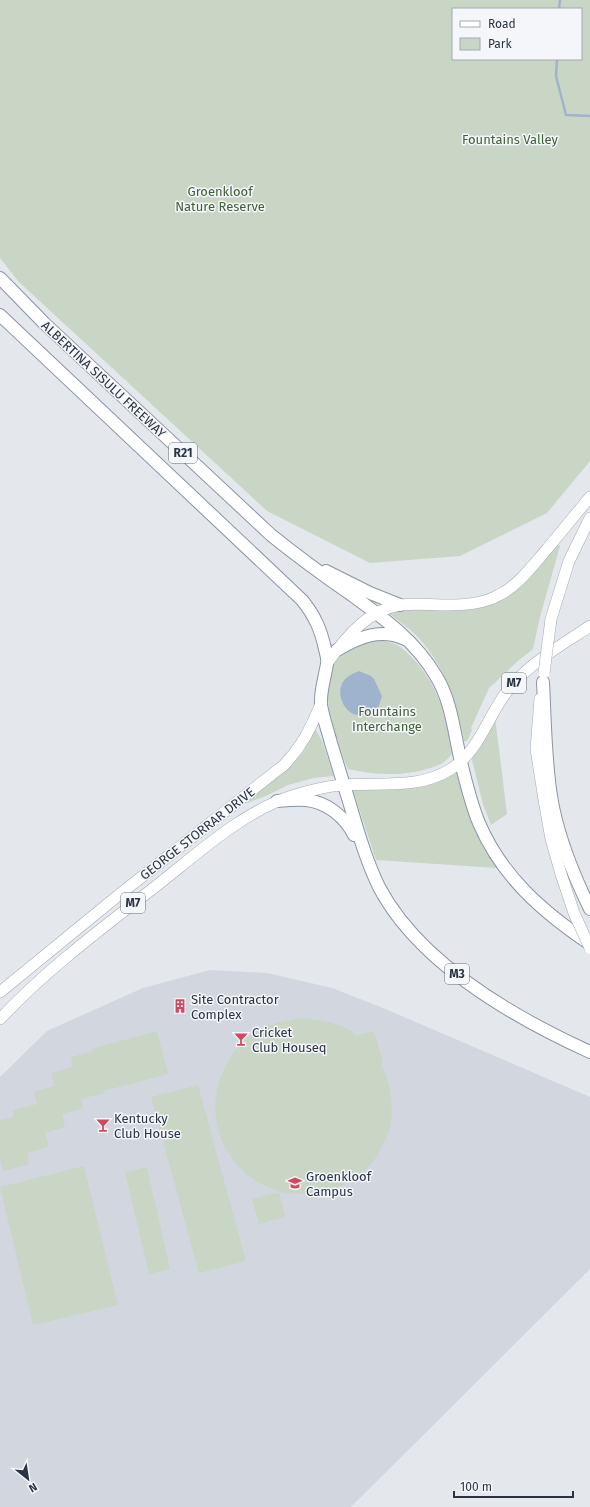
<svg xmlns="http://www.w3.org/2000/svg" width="590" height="1507" font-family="'Fira Sans',sans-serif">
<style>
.built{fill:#d2d6de}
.green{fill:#c9d6c5;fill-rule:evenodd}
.water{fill:#9fb4cc}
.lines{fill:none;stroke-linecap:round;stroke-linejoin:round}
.stream{stroke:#9fb4cc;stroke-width:2.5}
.primary-casing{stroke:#a3abb8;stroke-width:12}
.trunk-casing{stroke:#8b94a3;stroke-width:14}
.primary{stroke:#fff;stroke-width:11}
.trunk{stroke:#fff;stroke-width:12}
.primary-bridge-casing{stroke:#a3abb8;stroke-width:12;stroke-linecap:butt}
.primary-bridge{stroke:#fff;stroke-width:11}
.labels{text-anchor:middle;stroke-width:3;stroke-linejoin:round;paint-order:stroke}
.shield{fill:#f4f6f9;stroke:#676e7b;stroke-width:1}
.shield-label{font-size:12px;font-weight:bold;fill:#2b3445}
.park-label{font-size:13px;fill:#3f6138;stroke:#f4f6f9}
.street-label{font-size:13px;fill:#2b3445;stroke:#f4f6f9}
.poi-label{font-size:13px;fill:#2b3445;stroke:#f4f6f9;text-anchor:start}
</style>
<rect width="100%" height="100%" fill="#e4e7ec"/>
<!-- built -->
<path class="built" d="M210,970L267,973L332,988L383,1008L590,1097V1269L351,1507H0V1077L47,1031L143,988Z"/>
<!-- green -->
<path class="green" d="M0,0H590V461L547,513L460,556L370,563L267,511L19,282L0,258ZM453,9H581V59H453Z
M555,544L560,546L540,617L533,649L519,660L489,688L471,728L472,730L467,741H464C457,701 441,655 408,628C401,622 393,617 386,611L402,608H475L494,604L508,596Z
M367,638C380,640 394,641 404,650C433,674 450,717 452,754C449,757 445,762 441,764C412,777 378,776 348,769L336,742L329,715L327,681L339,651Z
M495,717L507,814L491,825L483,804L471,756Z
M315,728L323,743L334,776L314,778L288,785L266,796L244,804L289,768L304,751Z
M456,768L464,799L476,832L497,868L376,860L352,787H376Z
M302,1018C321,1020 342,1022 357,1036L374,1031L383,1063L381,1064C391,1083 394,1106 390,1128C388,1135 383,1143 380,1150C372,1168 348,1186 329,1190C314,1194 300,1195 284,1193C280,1192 275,1189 270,1188C226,1170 204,1121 221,1076C227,1061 237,1044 251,1035C267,1024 283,1021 302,1018Z
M157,1031L168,1074L104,1091V1093L81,1099L83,1108L62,1114L65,1127L45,1133L49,1147L27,1153L29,1164L3,1171L0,1157V1120L14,1117L13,1110L37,1104L34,1092L55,1086L51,1073L73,1067L71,1057L92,1052L91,1049Z
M198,1085L246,1261L199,1273L151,1097Z
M84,1166L118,1305L33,1325L0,1187Z
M147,1167L170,1269L149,1274L125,1172Z
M279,1192L285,1217L259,1224L252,1199Z"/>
<!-- water -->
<path class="water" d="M359,671L371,676L374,679L382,696L378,709C372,710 367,715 360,715C346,716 336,696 342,684C345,677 352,674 359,671Z"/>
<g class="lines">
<!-- stream -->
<path class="stream" d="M559,9L560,0
M557,59L556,76L566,115L590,116"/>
<defs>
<path id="primary" d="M551,619L569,561L590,518
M328,662C346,637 368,610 400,605C416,603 431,605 446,605C464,605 483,604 499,595C519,585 533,565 547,549C561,532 576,514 590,497
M540,699L536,749L544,800L551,839L561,874
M0,992L120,894L284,765C303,745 310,729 321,704
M0,1019C48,968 105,926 160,883C199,852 244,811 292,796C308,791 326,786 343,785C379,782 418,790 451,769C482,749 489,710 513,684C533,661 565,643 590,626"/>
<path id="trunk" d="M0,278L44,323L271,535C297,556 323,575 349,593C382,617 415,640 436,676C452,702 454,733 461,762C466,783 471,804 479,823C502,877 543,912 590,944
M0,315L302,600C315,616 321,630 325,649C326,653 328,659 327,664C325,677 320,691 321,705C323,718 328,731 331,743C337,762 342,780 348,798C357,828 365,858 379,887C419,963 513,1017 590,1052
M326,571L370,593L400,605
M337,650C359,637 380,628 405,639
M543,682C545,720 545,758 551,796C557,835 573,874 590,909
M277,801C287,800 296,799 306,800C327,802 345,817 354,835"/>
</defs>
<!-- primary casing -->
<use href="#primary" class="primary-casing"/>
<!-- trunk casing -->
<use href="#trunk" class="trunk-casing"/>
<!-- primary -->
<use href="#primary" class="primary"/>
<!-- trunk -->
<use href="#trunk" class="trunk"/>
<defs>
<path id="primary-bridge" d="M544,673L551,619
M561,874L574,913L590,948"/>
</defs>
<!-- primary-bridge casing -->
<use href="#primary-bridge" class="primary-bridge-casing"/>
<!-- primary-bridge -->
<use href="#primary-bridge" class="primary-bridge"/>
</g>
<!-- icons -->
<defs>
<symbol id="building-bare" viewBox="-9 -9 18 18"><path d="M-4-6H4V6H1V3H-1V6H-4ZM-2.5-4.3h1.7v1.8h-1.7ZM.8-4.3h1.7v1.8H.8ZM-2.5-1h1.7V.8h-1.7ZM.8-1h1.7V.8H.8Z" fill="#d1495b" stroke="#f4f6f9" stroke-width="2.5" paint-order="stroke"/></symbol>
<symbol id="bar-bare" viewBox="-9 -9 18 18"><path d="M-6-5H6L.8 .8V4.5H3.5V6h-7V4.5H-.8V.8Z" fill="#d1495b" stroke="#f4f6f9" stroke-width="2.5" paint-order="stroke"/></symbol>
<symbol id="university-bare" viewBox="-9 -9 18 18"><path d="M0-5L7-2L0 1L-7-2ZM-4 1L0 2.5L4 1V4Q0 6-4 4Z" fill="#d1495b" stroke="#f4f6f9" stroke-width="2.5" paint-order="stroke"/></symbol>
</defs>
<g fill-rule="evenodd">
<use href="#building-bare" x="170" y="996" width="20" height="20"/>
<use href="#bar-bare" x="231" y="1029" width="20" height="20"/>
<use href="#bar-bare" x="93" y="1115" width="20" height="20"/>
<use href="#university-bare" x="285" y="1173" width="20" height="20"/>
</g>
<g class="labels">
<!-- shield labels -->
<g class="shield">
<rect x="169" y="443" width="28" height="20" rx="3"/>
<rect x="502" y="673" width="24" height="20" rx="3"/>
<rect x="121" y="893" width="24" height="20" rx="3"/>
<rect x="445" y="964" width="24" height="20" rx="3"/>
</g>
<g class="shield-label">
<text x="183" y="457">R21</text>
<text x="514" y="687">M7</text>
<text x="133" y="907">M7</text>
<text x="457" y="978">M3</text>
</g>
<!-- park labels -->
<g class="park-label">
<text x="510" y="144">Fountains Valley</text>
<text x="220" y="196">Groenkloof<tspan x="220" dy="15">Nature Reserve</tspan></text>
<text x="387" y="716">Fountains<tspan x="387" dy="15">Interchange</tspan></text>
</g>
<!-- street labels -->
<g class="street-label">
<text transform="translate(104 379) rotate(43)" y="5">ALBERTINA SISULU FREEWAY</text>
<text transform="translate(197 833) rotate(-38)" y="5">GEORGE STORRAR DRIVE</text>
</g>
<!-- poi labels -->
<g class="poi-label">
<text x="191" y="1004">Site Contractor<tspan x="191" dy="15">Complex</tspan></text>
<text x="252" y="1037">Cricket<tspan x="252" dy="15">Club Houseq</tspan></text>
<text x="114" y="1123">Kentucky<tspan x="114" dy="15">Club House</tspan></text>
<text x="306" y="1181">Groenkloof<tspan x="306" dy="15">Campus</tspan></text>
</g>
</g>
<!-- legend -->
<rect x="452" y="8" width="130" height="52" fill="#f4f6f9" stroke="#a4a8b1"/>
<rect x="460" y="21" width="20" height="6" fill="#ffffff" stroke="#a4a8b1"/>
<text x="488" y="28" font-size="12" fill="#2b3445">Road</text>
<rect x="460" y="38" width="20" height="12" fill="#c9d6c5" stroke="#a4a8b1"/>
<text x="488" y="48" font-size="12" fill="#2b3445">Park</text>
<!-- north arrow -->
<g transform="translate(28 1479) rotate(150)" stroke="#f4f6f9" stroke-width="3" paint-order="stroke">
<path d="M0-3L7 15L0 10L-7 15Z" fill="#2b3445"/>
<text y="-6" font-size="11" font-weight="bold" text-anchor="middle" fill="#2b3445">N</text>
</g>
<!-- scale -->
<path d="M454 1491v6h119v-6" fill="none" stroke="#2b3445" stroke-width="2"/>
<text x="460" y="1491" font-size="12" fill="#2b3445" stroke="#f4f6f9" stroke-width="3" paint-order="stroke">100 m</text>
</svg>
